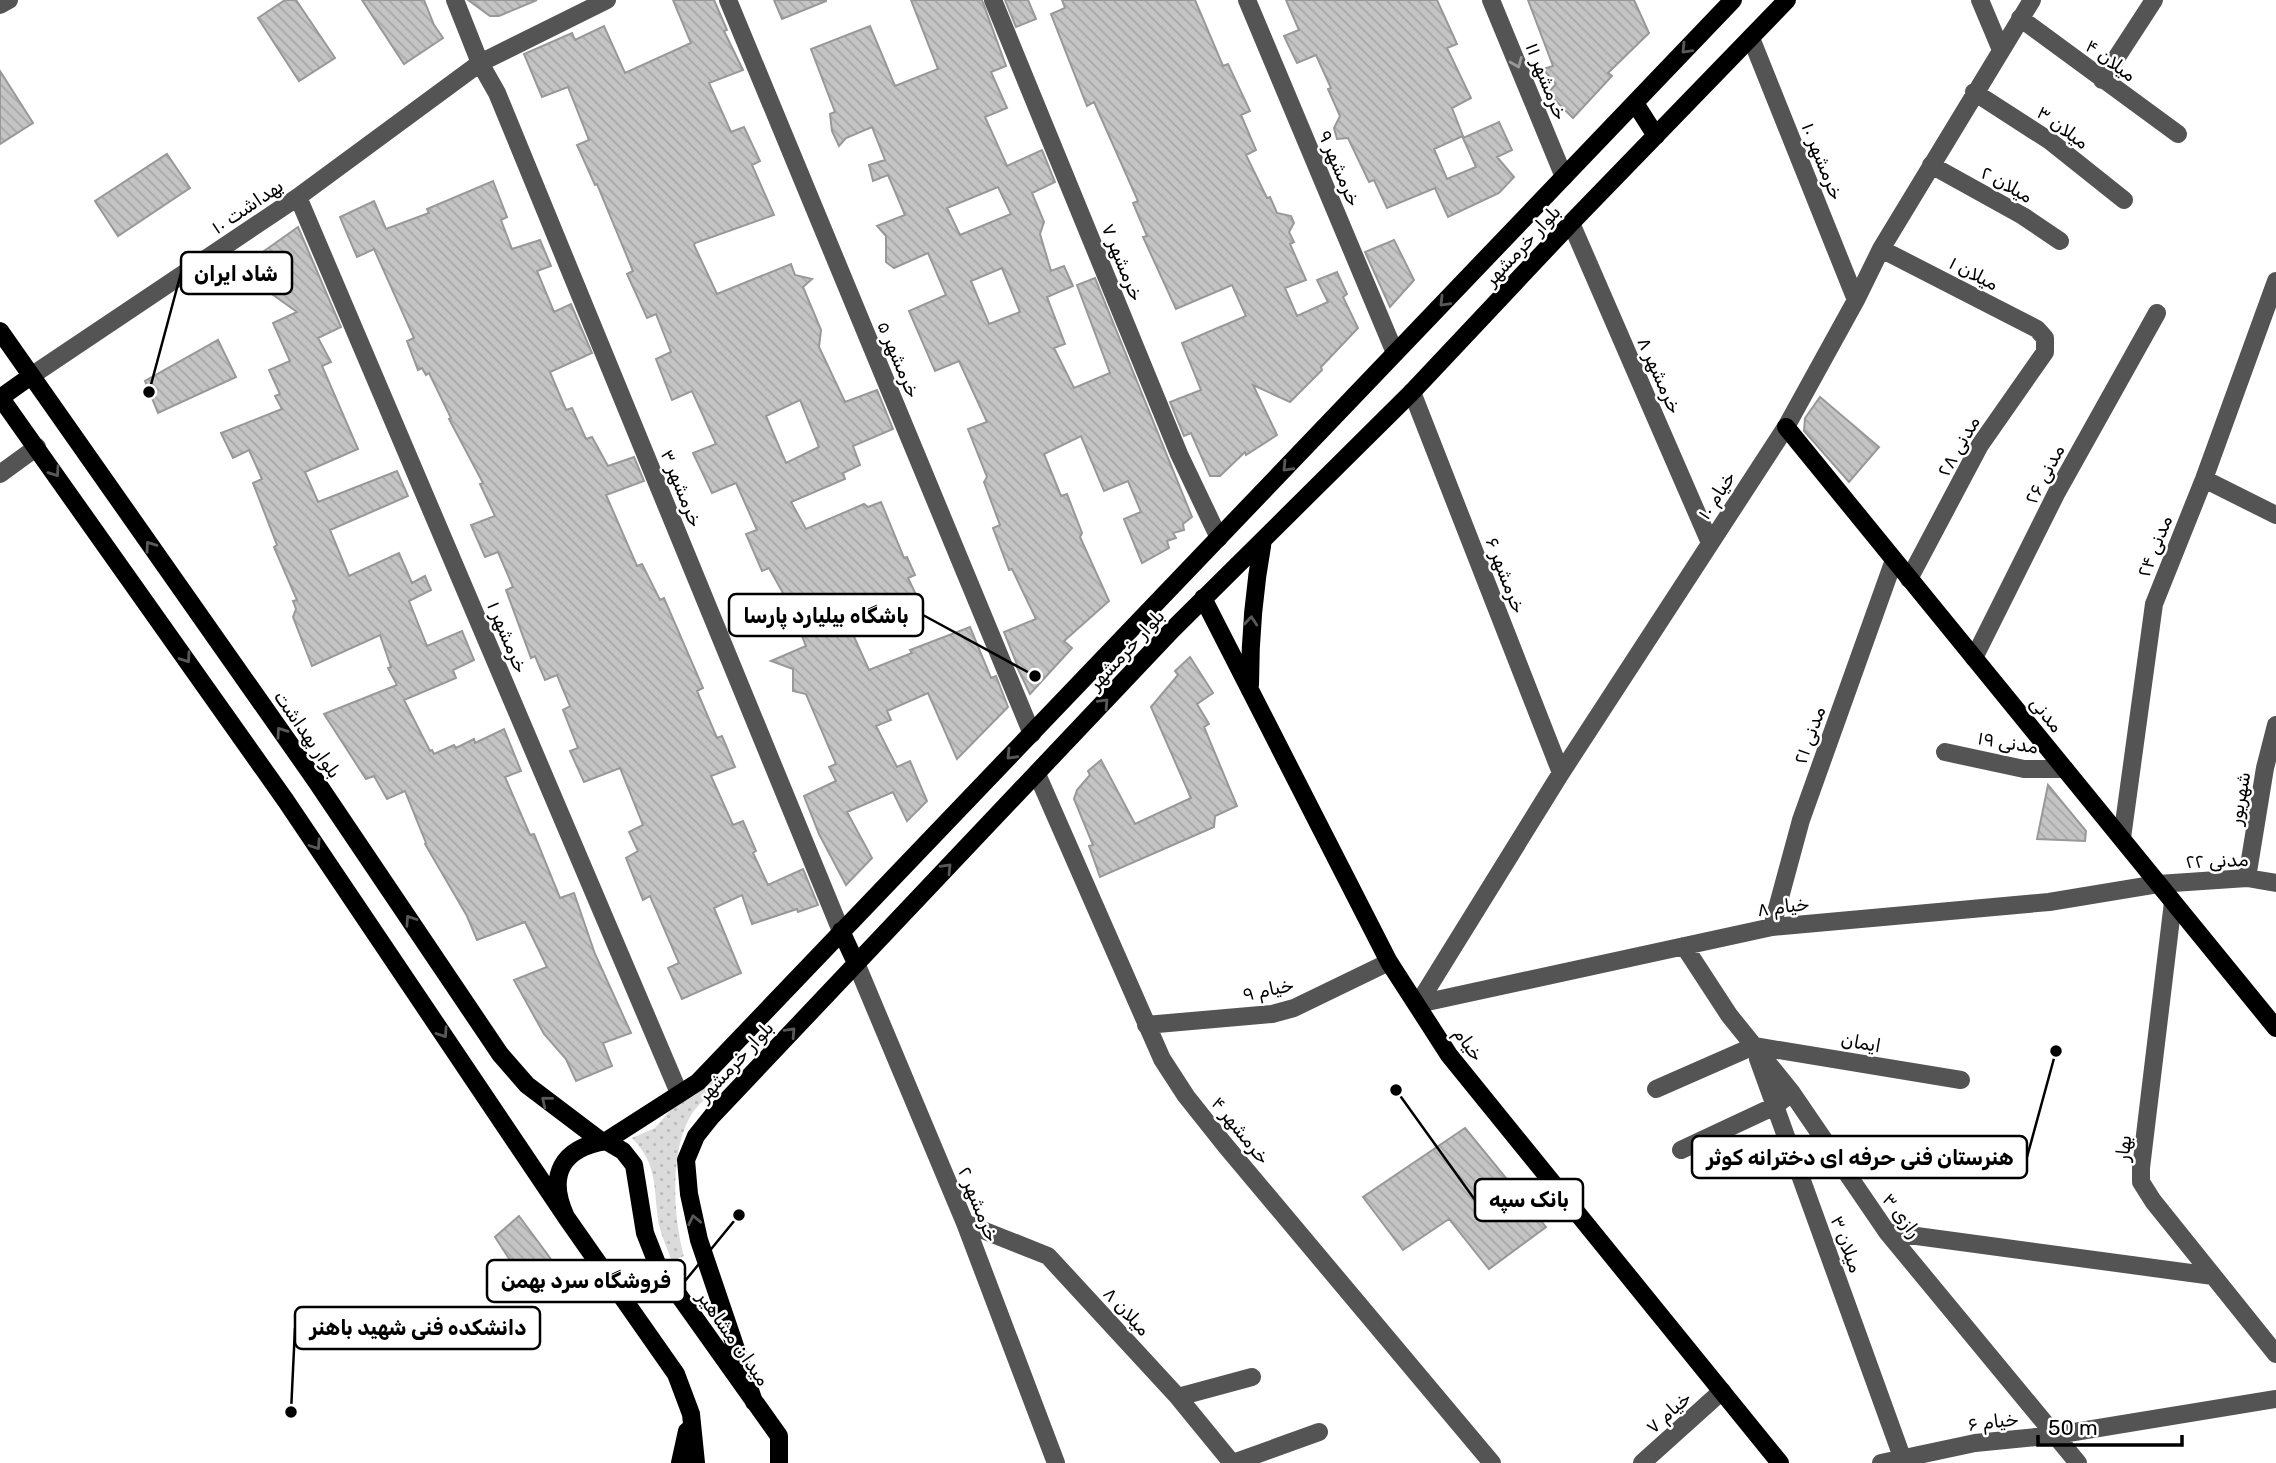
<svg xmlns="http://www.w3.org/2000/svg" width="2276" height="1463" font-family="Rubik,Cairo,sans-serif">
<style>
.grass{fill:url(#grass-dots)}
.building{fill:url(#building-back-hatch);stroke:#989898;stroke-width:2;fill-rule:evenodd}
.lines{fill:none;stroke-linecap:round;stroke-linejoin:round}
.minor{stroke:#545454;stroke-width:18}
.major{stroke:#000;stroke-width:18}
.oneway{stroke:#595959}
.oneway2{stroke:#989898}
.labels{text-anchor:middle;stroke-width:5;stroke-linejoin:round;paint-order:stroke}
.street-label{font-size:19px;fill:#000;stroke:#fff}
.leader{fill:none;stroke:#000;stroke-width:2.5}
.callout-dot{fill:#000;stroke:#fff;stroke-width:2.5}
.callout{fill:#fff;stroke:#000;stroke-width:2.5}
.callout-label{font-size:21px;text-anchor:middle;font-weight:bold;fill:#000}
</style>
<defs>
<pattern id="grass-dots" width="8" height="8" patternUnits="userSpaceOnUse" patternTransform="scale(1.75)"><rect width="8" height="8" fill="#dbdbdb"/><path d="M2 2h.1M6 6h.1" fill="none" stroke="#bababa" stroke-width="1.8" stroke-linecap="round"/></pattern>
<pattern id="building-back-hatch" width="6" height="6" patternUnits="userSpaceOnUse" patternTransform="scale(1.75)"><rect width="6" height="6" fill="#c4c4c4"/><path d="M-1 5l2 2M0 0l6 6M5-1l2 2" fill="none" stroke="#a7a7a7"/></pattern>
</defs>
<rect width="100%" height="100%" fill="#fff"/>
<!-- grass -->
<path class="grass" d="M719,1076L724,1081C714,1091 701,1101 693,1112C669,1147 673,1217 684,1256L672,1261C667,1249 662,1237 659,1225C653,1189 659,1166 632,1138L655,1128L674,1106L695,1095Z"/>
<!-- building -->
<path class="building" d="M285,0H296L335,58L299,81L258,18Z
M362,0H424L434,25L443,38L404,64Z
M468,0H537L499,16H490Z
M673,0H714L727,30L724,31L743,70L709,83L731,132L744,127L760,161L752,165L774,215L695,243L694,245L717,294L791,264L795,275L812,279L803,287L821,330L819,347L845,402L877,390L893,429L853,446L860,465L843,473L845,479L791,502L806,529L864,504L868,507L881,502L904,558L907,557L915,575L908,578L918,599L850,628L869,670L912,653L910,650L970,627L991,678L996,676L1008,707L957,759L928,693L887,711L891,720L876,726L897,767L910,761L927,801L907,821L893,792L847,812L872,858L846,885L819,834L804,796L836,781L829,767L836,764L806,694L793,691V669L771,661L806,646L788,602L769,568L762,571L746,534L757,530L736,483L712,493L693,453L716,444L692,391L672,400L656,359L671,352L656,314L647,318L627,274L633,271L597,184L595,185L577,145L589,140L568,87L542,97L524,54L572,33L575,40L604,26L625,73L691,43ZM800,400L819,447L786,463L766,416Z
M774,0H826V1L782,19Z
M911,0H982L1006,66L991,72L1007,108L985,117L1007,166L1042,150L1055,182L1032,193L1044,222L1040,234L1051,271L1064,266L1073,286L1047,297L1065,344L1054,348L1074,388L1110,373L1077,285L1095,278L1192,517L1183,524L1184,530L1173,533L1176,538L1167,541L1169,548L1142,563L1124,519L1141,512L1128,481L1104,491L1081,436L1044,454L1061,496L1067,494L1082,533L1080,537L1109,601L1064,641L1072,648L1030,694L1017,667H1018L1004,632L1036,619L1012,569L1009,570L993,528L1000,525L984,482L987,477L968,429L987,422L959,361L935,371L909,311L946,295L928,253L894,268L886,262V236L877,226L905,215L888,175L873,181L869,165L885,160L872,127L846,138L839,146L832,131L830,114L835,112L811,49L870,26L895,86L938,69ZM998,187L1011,214L960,235L947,208ZM1002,268L1020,312L989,324L971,281Z
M1005,0H1028L1036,19L1016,27Z
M1062,0H1195L1223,66L1228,64L1250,111L1241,115L1256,150L1246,155L1267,198L1270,197L1277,213L1291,216L1294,223L1289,232L1294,242L1290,244L1306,280L1285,288L1297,316L1328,302L1317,280L1337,272L1347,294L1343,297L1358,328L1321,367L1322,370L1290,402L1253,385L1277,435L1246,455L1245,452L1220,476H1210L1191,433L1184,436L1170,402L1201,390L1182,343L1246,316L1232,285L1176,309L1143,237L1147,236L1133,203L1138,201L1094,102L1087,106L1051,14L1065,8Z
M1286,0H1437L1457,44L1447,48L1471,98L1452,108L1463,136L1434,149L1447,179L1476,167L1463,138L1499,122L1512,150L1497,157L1514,177L1499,193L1448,217L1435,188L1387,208L1374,180L1369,182L1348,138L1337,139L1334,128L1340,116L1328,89L1331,88L1316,55L1297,63L1284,36L1299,30Z
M1528,0H1634L1649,33L1608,73L1612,76L1573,118L1548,93L1556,84L1543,69L1553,66Z
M0,71L33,123L0,144Z
M167,154L190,188L118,236L95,201Z
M493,181L507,217L501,220L512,249L540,240L551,266L537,271L554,312L571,304L592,353L550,372L566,410L572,408L586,439L592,437L608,466L634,457L644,481L606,495L637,566L642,564L660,600L664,598L703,688L697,691L717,738L722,736L735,767L711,776L733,825L743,821L756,851L753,853L768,885L803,869L818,905L798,912L797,909L752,924L742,895L714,908L741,973L682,999L668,968L679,963L650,896L643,900L626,858L638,851L629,832L643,825L620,768L584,782L570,751L578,748L563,710L570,706L557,675L545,680L535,656L531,658L506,590L513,587L498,552L485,557L471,525L495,516L480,484L483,483L449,419L451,418L429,373L426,375L422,368L418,370L407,341L414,338L374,249L357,257L340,217L374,201L386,229L429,213L427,209Z
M298,227L341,327L318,338L331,362L322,366L358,449L305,472L318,502L397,471L408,496L330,530L349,576L399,553L412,583L425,576L431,590L409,601L427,646L462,631L474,660L453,670L456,678L404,700L430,751L432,750L434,754L454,745L456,748L474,739L475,743L504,729L521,771L505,777L530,835L534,834L560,898L574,893L595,954L631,1033L603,1043L612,1066L576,1081L566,1059L544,1034L514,980L547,967L525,922L477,940L467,916L425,844L426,843L405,791L387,799L374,776L366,779L324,714L397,685L388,668L391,667L380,635L312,666L293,617L296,609L293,601L297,600L274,547L277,545L253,483L262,479L249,450L233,458L221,433L282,409L275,396L280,394L269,370L290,361L273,323L297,312L272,294L257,256Z
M1394,240L1414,280L1390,307L1365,252Z
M218,340L236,377L158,413L145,381Z
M1820,397L1879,447L1849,482L1804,431L1805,418Z
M1190,657L1213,693L1197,704L1209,724L1204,727L1237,806L1215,816L1214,827L1100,877L1089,846L1093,845L1074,799L1077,790L1090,775L1088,771L1101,760L1135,824L1191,798L1151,707L1178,675L1175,671Z
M2048,785L2086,831L2085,841L2037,839Z
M1465,1128L1546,1227L1489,1269L1449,1219L1403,1250L1363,1197Z
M519,1216L556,1266L526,1285L495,1237Z"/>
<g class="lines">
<!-- minor -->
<path class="minor" d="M455,0L480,63L497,93L841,931
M728,0L1032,734
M993,0L1179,454L1219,538
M1247,0L1395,353
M1491,0L1564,177
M1980,0L2001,50
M0,5L9,0
M2020,18L2178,134
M1751,38L1856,300
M2102,80L2154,0
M1974,92L2050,141L2124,200
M1931,165L2023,216L2060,241
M298,197L679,1093
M1571,223L1710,543
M1881,249L2037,329L2045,338V352L1980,445L1909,579
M31,376L298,197L480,63L607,0
M1412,392L1561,773
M0,474L37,447
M2204,479L2276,515
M1974,658L2057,492L2157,313
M1945,752L2024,769H2065
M1037,774L1162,1059L1186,1096L1225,1145L1492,1463
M2122,838L2154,604L2204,479L2276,281
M2247,878L2265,768L2276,725
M2173,902L2141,1168V1182L2153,1201L2276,1354
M1772,927L1801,820L1894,560
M1684,946L1729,1015L1792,1093L1887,1232L2078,1463
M856,963L965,1223L1056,1463
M1418,1004L1561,773L1786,427L1856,300L1881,249L2032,0
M1418,1004L1772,927L2049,902L2158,884L2247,878L2276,883
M1146,1025L1272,1014L1294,1008L1389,962
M1754,1046L1961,1080
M1758,1059L1902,1457
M1656,1089L1754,1046
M1681,1150L1775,1106L1784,1099
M965,1223L1048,1256L1178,1397L1232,1463
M1887,1232L2213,1276
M1178,1397L1252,1377
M1233,1463L1319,1432
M1642,1463L1722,1391
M1881,1463L1975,1443L2056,1435L2276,1399"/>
<!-- major -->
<path class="major" d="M1635,103L1656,136
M0,331L316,781L500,1054L527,1085L601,1141
M0,397L286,801L566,1217
M0,398L31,376
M1786,427L2276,1028
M1203,598L1389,962L1449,1055L1780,1463
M1250,685C1250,636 1254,589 1263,540
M841,931L856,963
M606,1141L698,1082L1733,0
M754,1402L699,1240L689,1194L686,1160L696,1136L712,1116L1172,630L1412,392L1571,223L1787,0
M680,1463L687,1431
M696,1463L691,1414L676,1374L566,1217C547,1176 561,1148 606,1141L623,1151L634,1165L645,1233L658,1266L779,1436V1463"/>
</g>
<!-- one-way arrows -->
<defs><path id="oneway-chevron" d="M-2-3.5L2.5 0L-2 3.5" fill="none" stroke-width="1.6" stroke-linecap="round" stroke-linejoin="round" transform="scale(1.75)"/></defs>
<g class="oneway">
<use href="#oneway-chevron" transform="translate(1686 49) rotate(134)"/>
<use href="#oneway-chevron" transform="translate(1444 302) rotate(134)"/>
<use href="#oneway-chevron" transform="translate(1287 467) rotate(134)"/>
<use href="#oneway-chevron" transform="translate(55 472) rotate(55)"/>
<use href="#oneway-chevron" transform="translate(150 546) rotate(-125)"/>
<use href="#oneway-chevron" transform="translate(1251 621) rotate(-85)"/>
<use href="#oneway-chevron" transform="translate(186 658) rotate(55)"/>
<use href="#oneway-chevron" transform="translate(1104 703) rotate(-47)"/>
<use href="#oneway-chevron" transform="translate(281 732) rotate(-125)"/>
<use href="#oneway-chevron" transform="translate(1011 755) rotate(134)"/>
<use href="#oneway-chevron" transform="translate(316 845) rotate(56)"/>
<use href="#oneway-chevron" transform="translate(947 868) rotate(-46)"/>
<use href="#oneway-chevron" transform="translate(410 920) rotate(-124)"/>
<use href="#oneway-chevron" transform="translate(791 1032) rotate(-47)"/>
<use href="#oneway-chevron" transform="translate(443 1033) rotate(56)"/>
<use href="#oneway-chevron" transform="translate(546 1101) rotate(-141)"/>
<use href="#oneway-chevron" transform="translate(694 1220) rotate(-102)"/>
</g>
<use class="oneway2" href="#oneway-chevron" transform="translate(1517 63) rotate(68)"/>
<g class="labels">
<!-- street labels -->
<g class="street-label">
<text transform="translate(2111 60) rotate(36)" y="7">میلان ۴</text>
<text transform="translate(1547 81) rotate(68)" y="7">خرمشهر ۱۱</text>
<text transform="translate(2063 127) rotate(36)" y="7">میلان ۳</text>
<text transform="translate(1823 161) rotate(68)" y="7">خرمشهر ۱۰</text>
<text transform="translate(1340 168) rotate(67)" y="7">خرمشهر ۹</text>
<text transform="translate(2007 184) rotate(29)" y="7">میلان ۲</text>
<text transform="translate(247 206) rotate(-34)" y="7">بهداشت ۱۰</text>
<text transform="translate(1522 245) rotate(-47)" y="7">بلوار خرمشهر</text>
<text transform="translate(1123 262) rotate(68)" y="7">خرمشهر ۷</text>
<text transform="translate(1974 273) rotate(27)" y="7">میلان ۱</text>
<text transform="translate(899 359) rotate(67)" y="7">خرمشهر ۵</text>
<text transform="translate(1660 375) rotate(66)" y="7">خرمشهر ۸</text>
<text transform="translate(1958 446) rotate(-60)" y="7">مدنی ۲۸</text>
<text transform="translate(2044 474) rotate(-62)" y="7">مدنی ۲۶</text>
<text transform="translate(682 488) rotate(68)" y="7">خرمشهر ۳</text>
<text transform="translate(1716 495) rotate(-57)" y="7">خیام ۱۰</text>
<text transform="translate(2154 546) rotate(-68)" y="7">مدنی ۲۴</text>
<text transform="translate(1506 575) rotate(69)" y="7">خرمشهر ۶</text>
<text transform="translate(508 637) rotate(67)" y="7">خرمشهر ۱</text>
<text transform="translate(1126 649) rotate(-47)" y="7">بلوار خرمشهر</text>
<text transform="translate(2047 714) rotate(51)" y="7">مدنی</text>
<text transform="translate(308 734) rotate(55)" y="7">بلوار بهداشت</text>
<text transform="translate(1809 735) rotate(-70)" y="7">مدنی ۲۱</text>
<text transform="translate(2008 742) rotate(9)" y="7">مدنی ۱۹</text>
<text transform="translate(2239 798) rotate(-80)" y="7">شهریور</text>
<text transform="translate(2217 860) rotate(-2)" y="7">مدنی ۲۲</text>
<text transform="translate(1783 906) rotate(-7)" y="7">خیام ۸</text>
<text transform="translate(1268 989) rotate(-12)" y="7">خیام ۹</text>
<text transform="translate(1861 1042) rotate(10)" y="7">ایمان</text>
<text transform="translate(1469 1044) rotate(54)" y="7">خیام</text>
<text transform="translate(735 1061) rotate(-47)" y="7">بلوار خرمشهر</text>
<text transform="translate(1241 1130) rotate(51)" y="7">خرمشهر ۴</text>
<text transform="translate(2123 1148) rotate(-84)" y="7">بهار</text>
<text transform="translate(979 1204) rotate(68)" y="7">خرمشهر ۲</text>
<text transform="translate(1902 1215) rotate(53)" y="7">رازی ۳</text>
<text transform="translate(1847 1244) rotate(70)" y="7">میلان ۳</text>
<text transform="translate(1127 1311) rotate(47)" y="7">میلان ۸</text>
<text transform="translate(734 1338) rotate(55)" y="7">میدان مشاهیر</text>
<text transform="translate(1668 1412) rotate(-42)" y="7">خیام ۷</text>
<text transform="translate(1993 1421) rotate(-7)" y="7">خیام ۶</text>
</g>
</g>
<!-- callouts -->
<path class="leader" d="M149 392L181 273M1035 676L923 615M2056 1051L2027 1157M1396 1090L1475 1200M739 1215L685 1281M291 1412L295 1328"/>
<g class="callout-dot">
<circle cx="149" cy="392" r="7"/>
<circle cx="1035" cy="676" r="7"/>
<circle cx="2056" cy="1051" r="7"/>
<circle cx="1396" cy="1090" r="7"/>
<circle cx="739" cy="1215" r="7"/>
<circle cx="291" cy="1412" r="7"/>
</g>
<g class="callout">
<rect x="181" y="252" width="111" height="42" rx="7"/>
<rect x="729" y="594" width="194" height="42" rx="7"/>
<rect x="1692" y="1136" width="335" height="42" rx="7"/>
<rect x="1475" y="1179" width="108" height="42" rx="7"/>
<rect x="487" y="1260" width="198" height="42" rx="7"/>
<rect x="295" y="1307" width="245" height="42" rx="7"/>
</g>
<g class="callout-label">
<text x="236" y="281">شاد ایران</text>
<text x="826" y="623">باشگاه بیلیارد پارسا</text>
<text x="1860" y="1165">هنرستان فنی حرفه ای دخترانه کوثر</text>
<text x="1529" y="1207">بانک سپه</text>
<text x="586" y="1288">فروشگاه سرد بهمن</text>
<text x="418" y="1335">دانشکده فنی شهید باهنر</text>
</g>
<!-- scale -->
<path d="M2038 1435v10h144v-10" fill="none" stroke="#000000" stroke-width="3.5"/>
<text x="2048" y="1435" font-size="21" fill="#000000" stroke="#ffffff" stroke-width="5" paint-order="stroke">50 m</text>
</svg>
